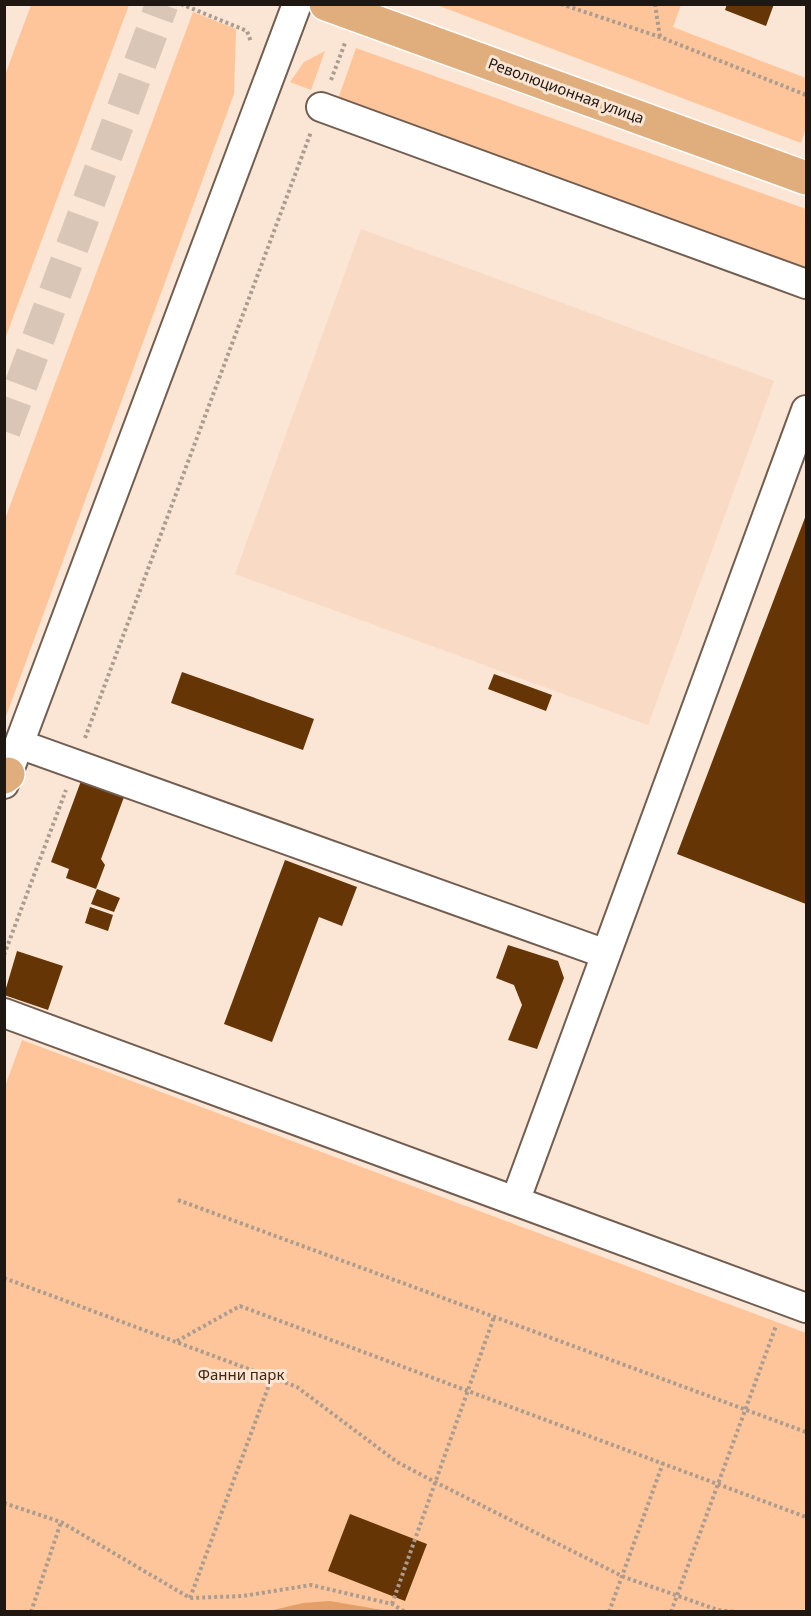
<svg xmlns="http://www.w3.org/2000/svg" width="811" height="1616" font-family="'Noto Sans',sans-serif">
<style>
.built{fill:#f8dac5}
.green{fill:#fec59a}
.water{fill:#e49e68}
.building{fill:#653506}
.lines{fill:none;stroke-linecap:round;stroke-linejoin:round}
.major-tunnel{stroke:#dac6b7;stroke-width:33;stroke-dasharray:33 16;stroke-linecap:butt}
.minor-casing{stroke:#725e50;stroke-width:32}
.major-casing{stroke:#fff;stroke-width:36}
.path{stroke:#ac9c8f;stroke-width:4;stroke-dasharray:3 3;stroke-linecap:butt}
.minor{stroke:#fff;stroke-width:28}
.major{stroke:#e0ad7d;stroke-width:33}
.labels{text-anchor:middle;stroke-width:6;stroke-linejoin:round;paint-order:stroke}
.street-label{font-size:15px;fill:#1f1812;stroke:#fbe5d4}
.park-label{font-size:15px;fill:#43260f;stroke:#fbe5d4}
</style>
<rect width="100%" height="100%" fill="#fbe5d4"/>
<!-- built -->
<path class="built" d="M361,229L774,381L648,725L235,574Z"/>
<!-- green -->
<path class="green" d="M31,5H129L5,339V75Z
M437,5H681L673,27L806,78V128L801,143Z
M193,12L236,29L234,94L5,719V519Z
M356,48L806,209V274L337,102Z
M325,51L311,90L290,82L304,62Z
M22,1040L806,1333V1611H5L4,1089Z"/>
<!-- water -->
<path class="water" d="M330,1601L388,1611H269L303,1603Z"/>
<!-- building -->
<path class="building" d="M727,4H774L766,26L725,10Z
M806,515V904L677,854Z
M182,672L314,719L303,750L171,703Z
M494,674L552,695L546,711L488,689Z
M81,781L124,797L101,859L105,865L96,889L66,878L69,869L51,862Z
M285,860L357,887L342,926L319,917L272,1042L224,1024Z
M97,889L120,898L114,912L91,904Z
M90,907L113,915L108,931L85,923Z
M508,945L558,961L564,978L537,1049L508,1040L522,1005L514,985L496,978Z
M17,951L63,966L48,1010L4,995Z
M350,1514L427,1544L405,1601L328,1571Z"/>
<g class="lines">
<!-- major-tunnel -->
<path class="major-tunnel" d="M4,431L162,4"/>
<defs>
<path id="minor" d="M321,107L806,284
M19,744L606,954
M4,784L297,4
M4,1013L806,1308
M516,1199L806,410"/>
<path id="major" d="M326,4L806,178
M4,777L8,774"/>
</defs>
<!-- minor casing -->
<use href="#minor" class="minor-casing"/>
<!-- major casing -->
<use href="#major" class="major-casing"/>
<!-- path -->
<path class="path" d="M181,4L247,31L251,42
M561,4L660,37L806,95
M655,4L660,37
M331,80L345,43
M85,738L311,132
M4,955L66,790
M178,1200L806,1432
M4,1278L297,1387L397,1462L435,1482L624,1577L718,1610L735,1612
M177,1341L240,1306L806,1517
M4,1503L61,1522L190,1598L243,1596L311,1585L392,1604L405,1612
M190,1598L272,1377
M392,1604L494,1317
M31,1612L61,1522
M609,1612L663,1463
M671,1612L776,1326"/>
<!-- minor -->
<use href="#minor" class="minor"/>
<!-- major -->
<use href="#major" class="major"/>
</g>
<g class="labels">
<!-- street labels -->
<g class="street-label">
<text transform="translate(566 91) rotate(20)" y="5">Революционная улица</text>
</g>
<!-- park labels -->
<g class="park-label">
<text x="241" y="1380">Фанни парк</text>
</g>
</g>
<!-- border -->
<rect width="811" height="1616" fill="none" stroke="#1f1812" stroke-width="12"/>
</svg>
